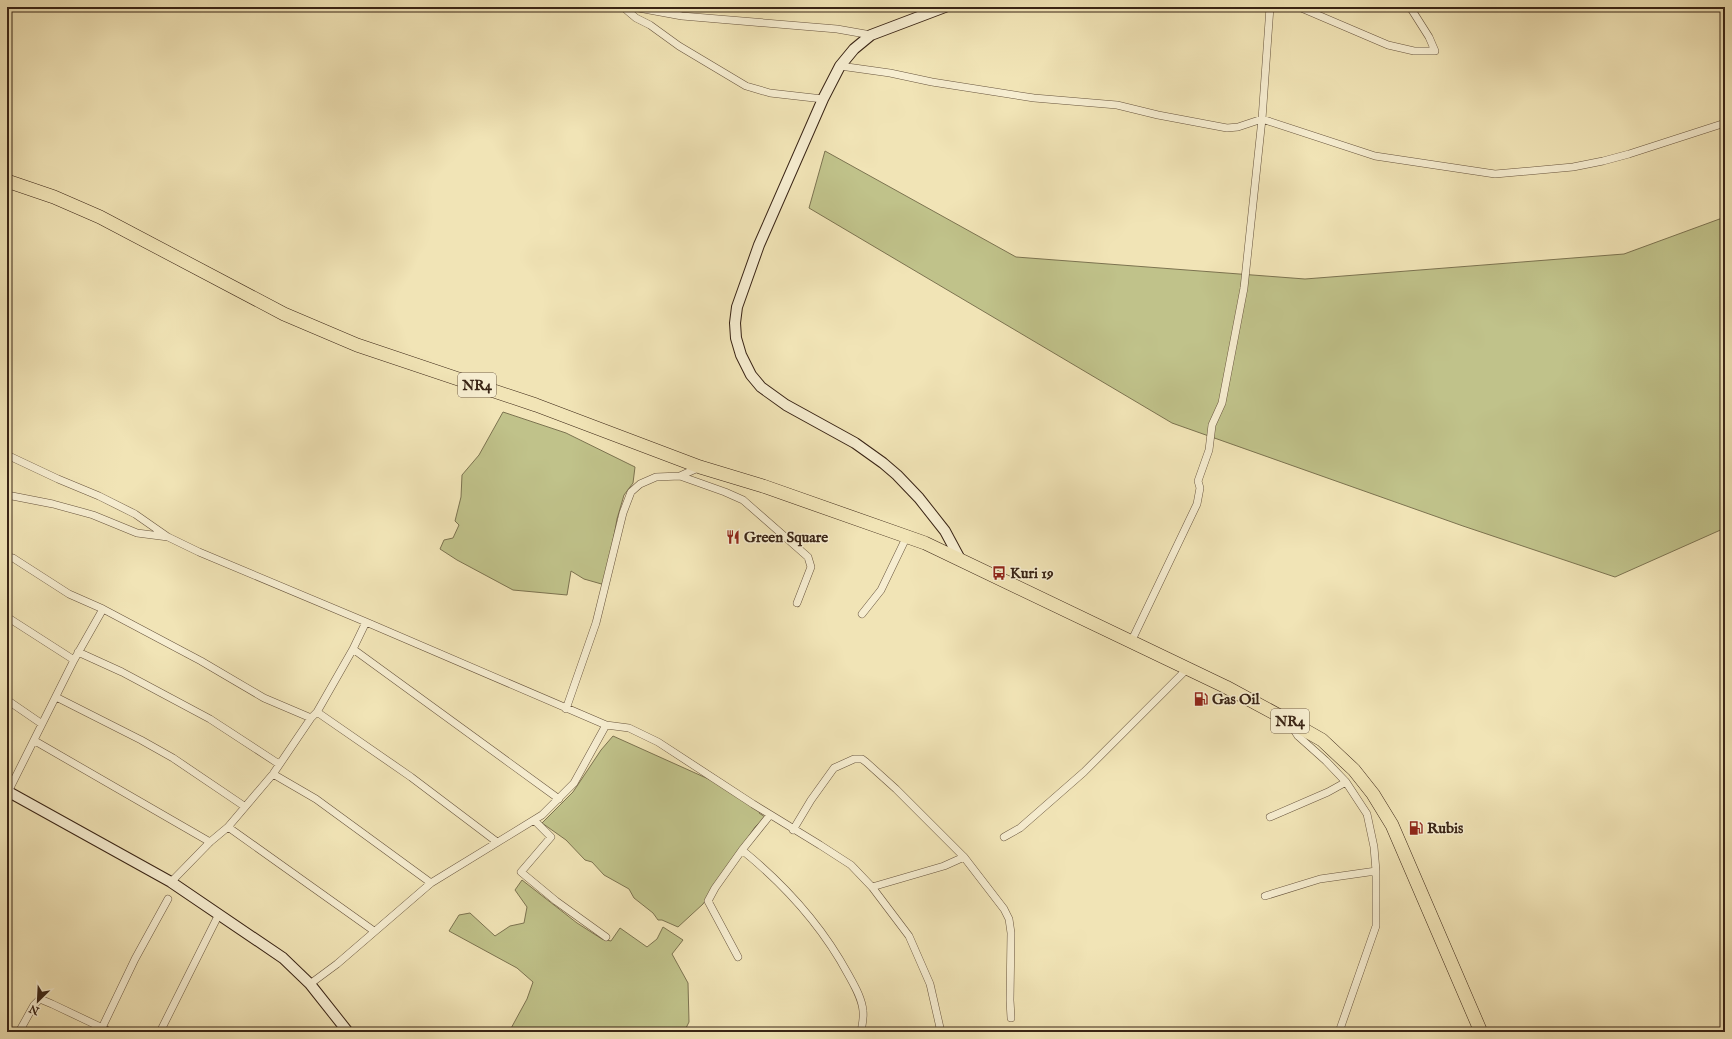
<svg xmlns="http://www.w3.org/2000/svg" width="1732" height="1039" font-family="'IM FELL English',serif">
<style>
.green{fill:#c0c28a;stroke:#7c7350}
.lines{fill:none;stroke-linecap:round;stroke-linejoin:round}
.street-casing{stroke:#67543d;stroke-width:8}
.secondary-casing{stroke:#392415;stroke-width:12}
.highway-casing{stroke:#392415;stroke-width:14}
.street{stroke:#f6edd0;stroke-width:7}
.secondary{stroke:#f6edd0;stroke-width:10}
.highway{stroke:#f1e4b6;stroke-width:13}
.labels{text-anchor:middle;stroke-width:3;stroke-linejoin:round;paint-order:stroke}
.shield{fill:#f6edd0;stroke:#72604d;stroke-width:1}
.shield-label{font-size:14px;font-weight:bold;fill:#392415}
.poi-label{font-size:15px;font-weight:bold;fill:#392415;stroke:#f6edd0;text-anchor:start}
</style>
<rect width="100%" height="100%" fill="#f1e4b6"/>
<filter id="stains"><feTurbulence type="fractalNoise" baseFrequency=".005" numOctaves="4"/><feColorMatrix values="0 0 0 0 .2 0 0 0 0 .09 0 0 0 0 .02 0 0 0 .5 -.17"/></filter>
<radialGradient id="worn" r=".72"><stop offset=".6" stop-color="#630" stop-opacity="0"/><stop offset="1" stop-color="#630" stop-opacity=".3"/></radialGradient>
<!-- green -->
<path class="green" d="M825,151L1016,257L1305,279L1624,254L1725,217V528L1615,577L1463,526L1172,423L809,208Z
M503,412L566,433L635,467L633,483L624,495L617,519L605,585L584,579L571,571L567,595L513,590L457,560L440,549L444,540L453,538L459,525L455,521L461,497L462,475L479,455Z
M613,736L724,786L761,810L759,813L765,817L755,827L710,894L703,904L678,927L662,920H658L653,913L634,898L629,889L604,875L592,862L585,860L566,840L542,823L573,792L601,750Z
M522,880L577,923L602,939L611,941L620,928L647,947L657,939L663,927L683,940L672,954L688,983L689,1022L684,1032H621L620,1029L606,1032H509L527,999L533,982L517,968L449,931L459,915L470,913L495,936L510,926L524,923L527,907L515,890Z"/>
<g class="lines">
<defs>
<path id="street" d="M623,7L636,18L650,25L679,46L746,86L770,93L823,99
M633,7L682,16L837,29L871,35
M1299,7L1388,45L1414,51H1435L1429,37L1410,7
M840,66L890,73L932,82L1034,98L1117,105L1158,115L1227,128L1238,127L1262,119L1375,156L1495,174L1573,167L1603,161L1629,154L1725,123
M7,455L58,479L99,496L135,514L168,537L199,552L366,622L606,725L629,728L658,742L753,804L820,845L851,865L872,887L909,936L930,984L941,1032
M680,476L725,492L743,500L808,557L811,567L797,603
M7,495L53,504L93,515L137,533L168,537
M7,557L13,558L69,594L103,609L201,661L264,698L311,718
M862,614L881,590L907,536
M7,617L74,660
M1131,642L1197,504L1200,488L1198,481L1209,450L1212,425L1222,403L1244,288L1262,119L1270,7
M353,649L559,799
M78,652L122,672L210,719L279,764
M56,697L141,740L173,758L244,806
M7,700L42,724
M566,709L596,623L623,513L631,492L640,484L656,477L680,476L700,467
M317,712L411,777L497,842
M1291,725L1298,736L1326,761L1346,782L1367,814L1374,847L1376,871V926L1339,1032
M35,741L210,842
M273,774L316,799L431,883
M8,792L74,660L103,609
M770,815L742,850C785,885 822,926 848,974C854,985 862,998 863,1011C864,1018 862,1025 861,1032
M1270,817L1328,792L1346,782
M534,820L551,837L521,872L556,901L606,937
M228,827L374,931
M793,830L811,800L834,768L854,759H862L866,762L896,789L964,857L1004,909L1009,919L1011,933L1010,1000L1011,1018
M1004,837L1020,828L1084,772L1187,669
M171,882L210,842L228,827L273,774L311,718L317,712L353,649L366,622
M872,887L944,866L964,857
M1265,896L1320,879L1376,871
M738,957L708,901L715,888L742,850
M310,984L337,964L431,883L542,815L574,783L606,725
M19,1032L34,1005L40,999L52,1004L111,1032
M100,1032L135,959L168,899
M160,1032L219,914"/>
<path id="secondary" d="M945,7L871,35L854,49L840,66L823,99L759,245L737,307L735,323L736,338L741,355L751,375L761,387L786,405L855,443L883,463L897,475L919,498L945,531L960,559
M7,791L171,882L283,958L310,984L348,1032"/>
<path id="highway" d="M7,181L54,197L100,217L284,314L357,345L536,405L700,467L763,486L925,543L1226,687L1287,720L1322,740L1354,770L1373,794L1392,825L1481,1032"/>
</defs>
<!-- street casing -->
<use href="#street" class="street-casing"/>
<!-- secondary casing -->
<use href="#secondary" class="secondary-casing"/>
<!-- highway casing -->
<use href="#highway" class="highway-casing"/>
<!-- street -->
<use href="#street" class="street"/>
<!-- secondary -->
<use href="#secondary" class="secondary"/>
<!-- highway -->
<use href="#highway" class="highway"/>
</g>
<!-- icons -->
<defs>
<symbol id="restaurant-bare" viewBox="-9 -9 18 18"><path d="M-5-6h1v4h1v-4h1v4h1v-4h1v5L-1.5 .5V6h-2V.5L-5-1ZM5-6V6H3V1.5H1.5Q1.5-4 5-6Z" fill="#8f2418" stroke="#f6edd0" stroke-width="2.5" paint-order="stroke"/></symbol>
<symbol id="bus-bare" viewBox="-9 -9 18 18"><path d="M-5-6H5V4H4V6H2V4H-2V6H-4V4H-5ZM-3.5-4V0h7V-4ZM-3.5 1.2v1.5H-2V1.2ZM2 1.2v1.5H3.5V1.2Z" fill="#8f2418" stroke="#f6edd0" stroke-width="2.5" paint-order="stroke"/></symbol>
<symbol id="fuel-bare" viewBox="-9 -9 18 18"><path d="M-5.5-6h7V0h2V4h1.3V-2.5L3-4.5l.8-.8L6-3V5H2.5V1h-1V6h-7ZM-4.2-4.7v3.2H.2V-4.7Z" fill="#8f2418" stroke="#f6edd0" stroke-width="2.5" paint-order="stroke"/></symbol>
</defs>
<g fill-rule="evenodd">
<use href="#restaurant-bare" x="723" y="527" width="20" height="20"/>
<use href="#bus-bare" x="989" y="563" width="20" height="20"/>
<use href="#fuel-bare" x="1191" y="689" width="20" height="20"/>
<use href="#fuel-bare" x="1406" y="818" width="20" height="20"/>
</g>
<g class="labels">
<!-- shield labels -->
<g class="shield">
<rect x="458" y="373" width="38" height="24" rx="3"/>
<rect x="1271" y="709" width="38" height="24" rx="3"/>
</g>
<g class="shield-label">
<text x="477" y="390">NR4</text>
<text x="1290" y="726">NR4</text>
</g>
<!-- poi labels -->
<g class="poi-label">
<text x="744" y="542">Green Square</text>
<text x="1010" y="578">Kuri 19</text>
<text x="1212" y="704">Gas Oil</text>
<text x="1427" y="833">Rubis</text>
</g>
</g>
<!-- margin -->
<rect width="1732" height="1039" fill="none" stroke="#f1e4b6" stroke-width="24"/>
<rect x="8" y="8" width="1716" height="1023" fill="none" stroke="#392415" stroke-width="2"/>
<rect x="12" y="12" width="1708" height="1015" fill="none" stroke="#392415"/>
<!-- north arrow -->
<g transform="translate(38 1001) rotate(204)" stroke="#f6edd0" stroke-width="3" paint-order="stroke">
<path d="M0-3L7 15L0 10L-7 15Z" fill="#392415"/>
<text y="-6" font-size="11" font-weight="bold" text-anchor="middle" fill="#392415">N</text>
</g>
<rect width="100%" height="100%" filter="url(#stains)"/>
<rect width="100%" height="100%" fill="url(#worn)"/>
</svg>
